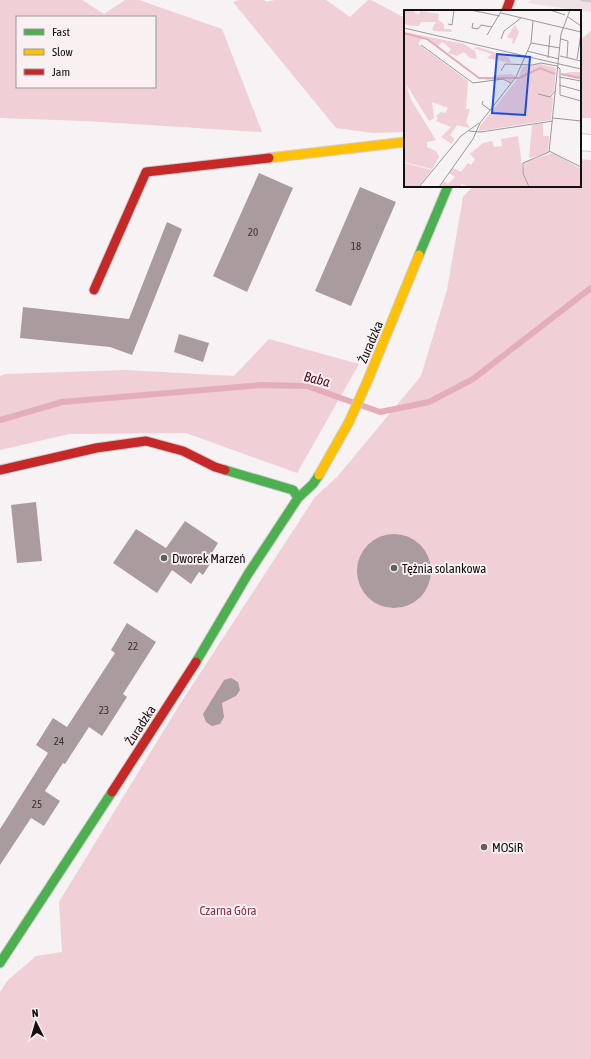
<svg xmlns="http://www.w3.org/2000/svg" width="591" height="1059" font-family="'Asap Condensed',sans-serif">
<style>
.built{fill:#eee2e4}
.green{fill:#f0cfd6;fill-rule:evenodd}
.lines{fill:none;stroke-linecap:round;stroke-linejoin:round}
.stream{stroke:#e3aeba;stroke-width:6}
.building{fill:#aa9b9f}
.street-casing{stroke:#d1cdcd;stroke-width:18}
.fast-casing{stroke:#d1cdcd;stroke-width:11}
.slow-casing{stroke:#d1cdcd;stroke-width:11}
.jam-casing{stroke:#d1cdcd;stroke-width:11}
.street{stroke:#fefdfd;stroke-width:16}
.fast{stroke:#4caf50;stroke-width:9}
.slow{stroke:#ffc107;stroke-width:9}
.jam{stroke:#c62828;stroke-width:9}
.rail{stroke:#cdcccc;stroke-width:3}
.poi-dot{fill:#635f60;stroke:#f9f0f2;stroke-width:1.5}
.labels{text-anchor:middle;stroke-width:4;stroke-linejoin:round;paint-order:stroke}
.number-label{font-size:11px;fill:#393334}
.street-label{font-size:13px;fill:#131011;stroke:#f9f0f2}
.poi-label{font-size:13px;fill:#131011;stroke:#f9f0f2;text-anchor:start}
.park-label{font-size:13px;fill:#8b334d;stroke:#f9f0f2}
.water-label{font-size:14px;font-style:italic;fill:#500e25;stroke:#f9f0f2}
.inset-river{fill:none;stroke:#e3aeba;stroke-width:2}
.inset-road{fill:none;stroke:#9c9899;stroke-width:1}
.view{fill:#1d4ed8;fill-opacity:0.15;stroke:#1d4ed8;stroke-width:2}
.inset-edge{fill:none;stroke:#131011;stroke-width:2}
</style>
<rect width="100%" height="100%" fill="#f7f2f3"/>
<!-- built -->
<path class="built" d="M531,0H591V12L528,3Z"/>
<!-- green -->
<path class="green" d="M0,0H82L104,14L125,0H139L222,29L262,132L85,121L0,118ZM17,17H155V87H17Z
M239,0H264L266,2L275,0H326L350,17L368,0H371L405,18V132L373,133L336,128L233,2Z
M591,31V118H580V40Z
M580,159L591,160V1059H0V992L7,981L36,956L62,952L59,902L180,704L315,497L337,477L421,376L447,290L463,197L473,186H580Z
M269,339L359,364L297,473L186,433L69,434L0,450V376L5,374L126,370L234,376Z"/>
<g class="lines">
<!-- stream -->
<path class="stream" d="M0,420L62,402L261,385L307,386L380,412L429,402L473,379L591,288"/>
</g>
<!-- building -->
<path class="building" d="M259,173L293,188L247,292L213,276Z
M360,187L396,202L351,306L315,291Z
M167,222L182,229L132,355L110,347L20,338L23,307L129,319Z
M179,334L209,343L203,362L174,352Z
M36,502L42,561L17,563L11,505Z
M185,521L218,543L210,556L213,559L203,575L199,572L191,584L172,570L157,593L113,563L136,529L166,548Z
M357 571a37 37 0 1 1 74 0a37 37 0 1 1-74 0Z
M127,623L156,642L123,694L127,697L102,736L89,727L65,764L63,763L45,791L60,801L44,826L31,818L0,865V829L48,753L36,745L53,718L67,727L115,653L111,650Z
M231,678L238,682L240,690L236,696L222,703L224,717L220,724L212,726L206,722L203,714L224,680Z"/>
<g class="lines">
<defs>
<path id="street" d="M580,142L591,143"/>
<path id="fast" d="M419,255L448,186
M225,470L293,490L298,498
M196,662L248,574L298,498L313,484L319,475
M0,963L112,792"/>
<path id="slow" d="M269,158L405,142
M319,475L349,422L367,382L419,255"/>
<path id="jam" d="M506,11L510,0
M94,290L146,172L269,158
M0,470L96,448L146,441L183,451L215,467L225,470
M112,792L196,662"/>
</defs>
<!-- street casing -->
<use href="#street" class="street-casing"/>
<!-- fast casing -->
<use href="#fast" class="fast-casing"/>
<!-- slow casing -->
<use href="#slow" class="slow-casing"/>
<!-- jam casing -->
<use href="#jam" class="jam-casing"/>
<!-- street -->
<use href="#street" class="street"/>
<!-- fast -->
<use href="#fast" class="fast"/>
<!-- slow -->
<use href="#slow" class="slow"/>
<!-- jam -->
<use href="#jam" class="jam"/>
<!-- rail -->
<path class="rail" d="M582,0L591,1"/>
</g>
<!-- markers -->
<g class="poi-dot">
<circle cx="164" cy="558" r="4"/>
<circle cx="394" cy="568" r="4"/>
<circle cx="484" cy="847" r="4"/>
</g>
<g class="labels">
<!-- number labels -->
<g class="number-label">
<text x="253" y="236">20</text>
<text x="356" y="250">18</text>
<text x="133" y="650">22</text>
<text x="104" y="714">23</text>
<text x="59" y="745">24</text>
<text x="37" y="808">25</text>
</g>
<!-- street labels -->
<g class="street-label">
<text transform="translate(370 342) rotate(-67)" y="5">Żuradzka</text>
<text transform="translate(140 725) rotate(-57)" y="5">Żuradzka</text>
</g>
<!-- poi labels -->
<g class="poi-label">
<text x="172" y="563">Dworek Marzeń</text>
<text x="402" y="573">Tężnia solankowa</text>
<text x="492" y="852">MOSiR</text>
</g>
<!-- park labels -->
<g class="park-label">
<text x="228" y="915">Czarna Góra</text>
</g>
<!-- water labels -->
<g class="water-label">
<text transform="translate(317 379) rotate(14)" y="5">Baba</text>
</g>
</g>
<!-- overview -->
<g transform="translate(404 10)">
<rect width="177" height="177" fill="#f7f2f3"/>
<path d="M0,0H8L14,5L17,1L35,4L34,10L40,14V19H47L48,22L30,21L28,19L32,12H17L15,16H9L0,14ZM111,15L115,22L110,34L108,33L109,29L103,27ZM0,22L60,34L71,41L73,49L66,48L60,42L53,46L44,43L47,39L38,32L34,36L23,28H18L14,34L64,71L62,99H66L62,112L66,118L53,115L46,125L50,129L48,134L37,127L47,117L32,111L34,108L32,106L37,102L41,103L44,98L28,92L30,108L25,111L2,74L7,90L32,130L23,132V137L32,141L35,147L28,159L0,152ZM74,37L105,47L107,53L83,48L88,44L69,38ZM136,54L152,58L150,80L146,85L149,88L147,110L75,121L76,116L115,67L118,57ZM165,62H177V70L157,65ZM107,64L111,66L107,72L101,69L81,70L92,65ZM139,113V126H145L144,141L142,144L125,148L128,115ZM114,126L119,164L124,177H67L57,174V177H37L39,171L44,174L51,167L45,163L49,158L57,162L64,153L67,155L71,149L66,144L79,133L88,131L90,137L98,136L97,129ZM149,143L177,159V177H126L119,162L120,152ZM0,153L28,160L14,177H0Z" fill="#f0cfd6"/>
<path class="inset-river" d="M0,23L23,29L75,68H115L136,58L151,64M157,64L177,68"/>
<path class="inset-road" d="M66,0L96,6M146,0L161,5M97,3L177,22M164,7L177,16M69,13L68,18L74,19L77,15L88,17M44,14L48,15L50,0M0,18L177,59M83,25L98,0M97,29L100,21L117,8M157,29L164,31L163,47M127,33L156,38M17,35L69,73L99,69L107,73M123,41L155,49M156,46L177,51M144,48L146,25M173,49L177,24M97,61L101,54L128,55L137,53L153,56L156,59V85L177,91M155,67L177,71M155,75L177,81M134,84L146,87L152,80M79,91L78,94L86,100M149,108L177,111M65,121L77,122L149,111M145,141L177,157M15,177L57,126L75,113M35,177L69,129L76,113L112,67L127,33L129,11M125,177L119,163V153L145,142L157,24L166,0"/>
<path class="view" d="M93,44L126,47L121,105L88,103Z"/>
<rect width="177" height="177" class="inset-edge"/>
</g>
<!-- legend -->
<rect x="16" y="16" width="140" height="72" fill="#f9f0f2" stroke="#9d9698"/>
<rect x="24" y="29" width="20" height="6" fill="#4caf50" stroke="#9d9698"/>
<text x="52" y="36" font-size="12" fill="#131011">Fast</text>
<rect x="24" y="49" width="20" height="6" fill="#ffc107" stroke="#9d9698"/>
<text x="52" y="56" font-size="12" fill="#131011">Slow</text>
<rect x="24" y="69" width="20" height="6" fill="#c62828" stroke="#9d9698"/>
<text x="52" y="76" font-size="12" fill="#131011">Jam</text>
<!-- north arrow -->
<g transform="translate(36 1023) rotate(355)" stroke="#f9f0f2" stroke-width="3" paint-order="stroke">
<path d="M0-3L7 15L0 10L-7 15Z" fill="#131011"/>
<text y="-6" font-size="11" font-weight="bold" text-anchor="middle" fill="#131011">N</text>
</g>
</svg>
